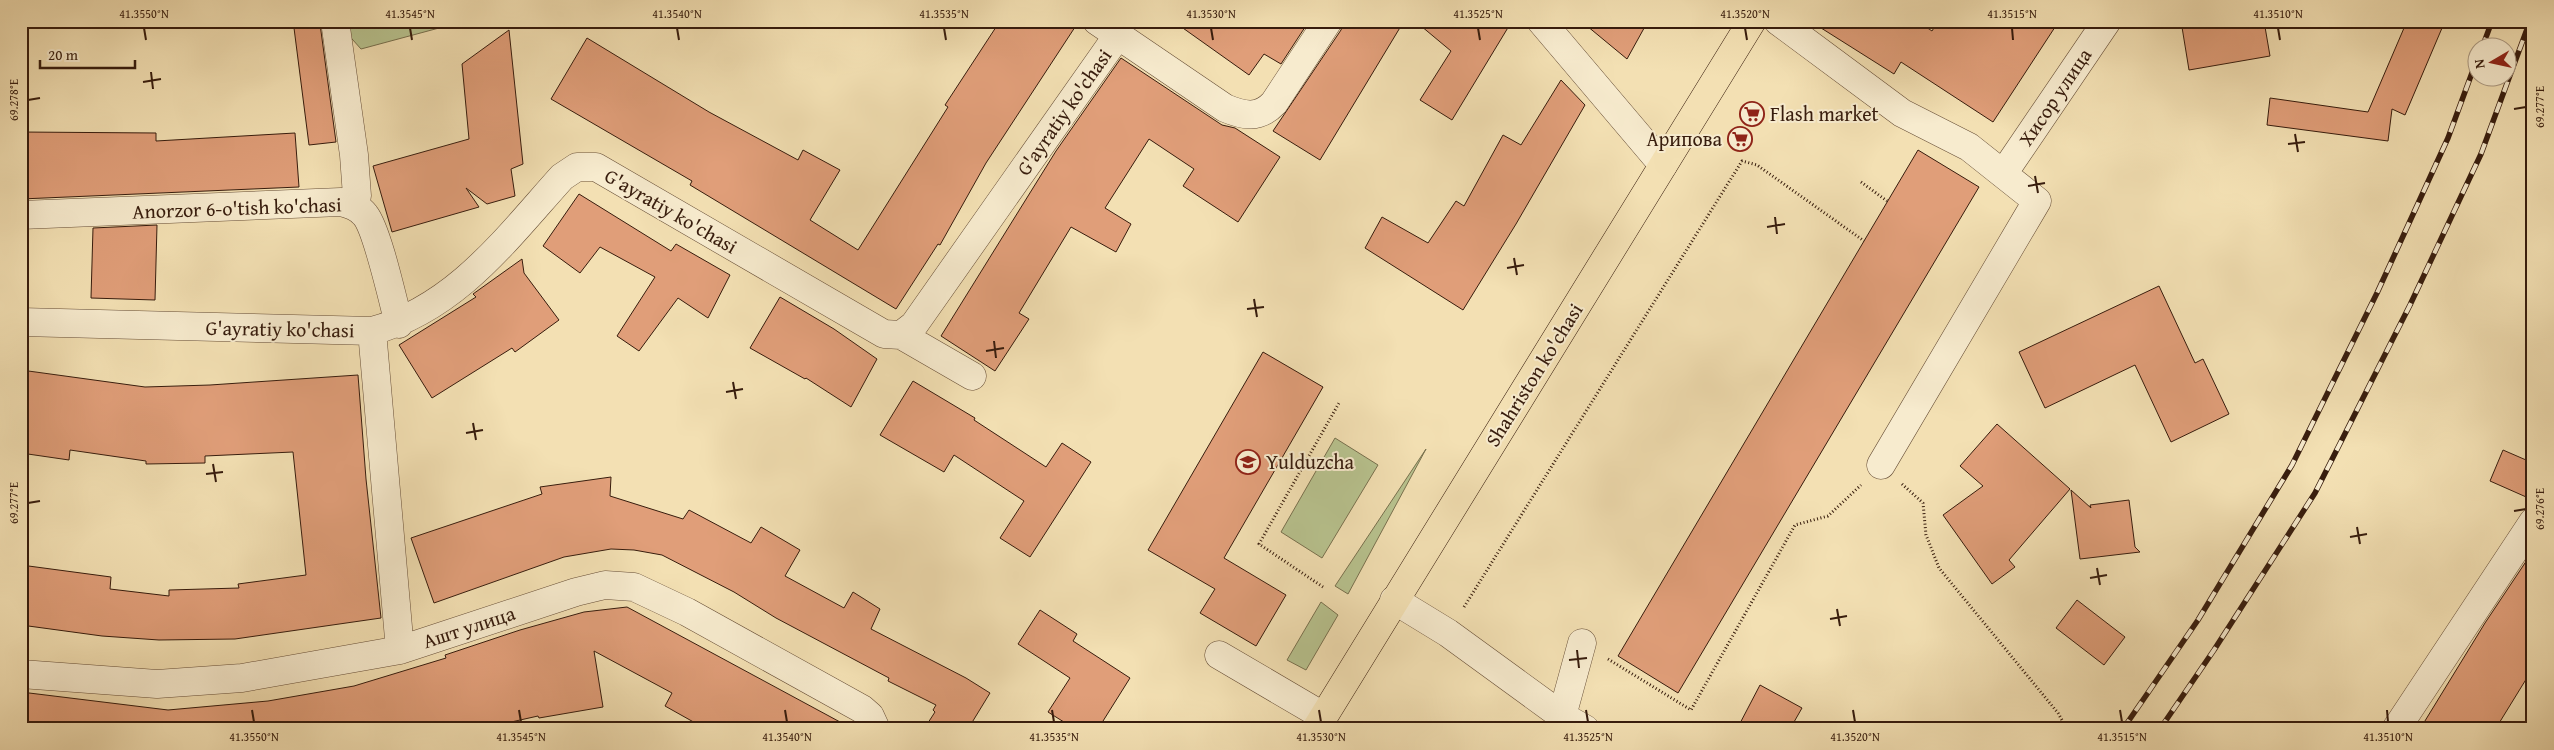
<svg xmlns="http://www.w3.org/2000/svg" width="2554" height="750" font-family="'Gentium Book Plus',serif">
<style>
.green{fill:#b8c38f;stroke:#78704e}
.building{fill:#e09e79;stroke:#371c0d}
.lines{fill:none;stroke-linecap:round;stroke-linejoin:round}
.minor-casing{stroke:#664d36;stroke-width:29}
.major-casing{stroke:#371c0d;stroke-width:29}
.path{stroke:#371c0d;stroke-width:3;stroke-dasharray:1 2.5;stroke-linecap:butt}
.minor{stroke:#f7ebce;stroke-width:28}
.major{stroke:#f3e0b3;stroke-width:28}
.rail-casing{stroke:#371c0d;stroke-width:5.5}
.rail{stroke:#f7ebce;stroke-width:4;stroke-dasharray:11;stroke-linecap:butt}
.ticks{fill:none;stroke:#371c0d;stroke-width:2}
.labels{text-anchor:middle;stroke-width:4;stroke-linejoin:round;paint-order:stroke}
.street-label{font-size:20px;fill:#371c0d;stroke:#f7ebce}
.poi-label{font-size:20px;fill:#371c0d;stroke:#f7ebce;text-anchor:start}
.neatline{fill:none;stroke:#371c0d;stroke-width:2}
.ticks-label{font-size:12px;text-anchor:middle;fill:#371c0d}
</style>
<rect width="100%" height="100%" fill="#f3e0b3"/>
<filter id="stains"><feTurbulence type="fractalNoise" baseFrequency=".004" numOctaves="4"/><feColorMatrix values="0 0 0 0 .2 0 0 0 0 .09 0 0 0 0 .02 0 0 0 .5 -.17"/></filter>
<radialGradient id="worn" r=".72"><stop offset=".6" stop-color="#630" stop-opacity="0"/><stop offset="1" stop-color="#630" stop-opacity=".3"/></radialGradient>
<!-- green -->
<path class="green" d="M21,21H181L67,28L21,23Z
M336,21H465L361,49Z
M1335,438L1378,465L1322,558L1281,532Z
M1426,449L1348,594L1335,586Z
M1321,602L1338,615L1306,670L1287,660Z"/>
<!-- building -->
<path class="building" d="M1000,21H1079L986,163L940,245L938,244L896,309L690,185L692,181L551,99L587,38L709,112L798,160L803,150L840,170L810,220L858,250L948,107L945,105Z
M1173,21H1309L1281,64L1264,54L1249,75Z
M1344,21H1404L1320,160L1273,131L1341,30Z
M1415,21H1512L1452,120L1420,100L1451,51Z
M1581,21H1648L1627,59Z
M1810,21H1917L1932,31L1938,21H2059L1993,122L1901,62L1894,74Z
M2181,21H2264L2270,56L2189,70Z
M2407,21H2445L2405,115L2392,109L2388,141L2267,125L2270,98L2368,112Z
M320,24L336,142L309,145L294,28Z
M509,30L523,164L511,169L515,196L487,204L466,188L479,207L392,232L373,166L469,139L462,64Z
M1121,58L1222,125L1235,128L1280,157L1238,222L1183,186L1194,169L1149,139L1105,208L1131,224L1116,252L1071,227L1019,313L1029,319L995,371L941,336L1056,151Z
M1561,80L1585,105L1516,224L1463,310L1365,248L1382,217L1428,243L1456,201L1464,206L1503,135L1521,145Z
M21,132L156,133V141L295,133L299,187L21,199Z
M1918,150L1979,187L1678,693L1618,656Z
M579,194L671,251L676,244L730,275L708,318L678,298L639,351L617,336L655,277L600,247L580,273L543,246Z
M157,225L155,300L91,298L93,228Z
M522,259L524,273L559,320L515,352L512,348L432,398L399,345L476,297L473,294Z
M2159,286L2195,363L2203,359L2229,414L2171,442L2135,365L2045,408L2019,352Z
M780,297L834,329L877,359L851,407L806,378L805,379L750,348Z
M1263,352L1323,387L1224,558L1286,595L1256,646L1200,613L1215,589L1148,550Z
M21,370L145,387L210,385L358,375L366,479L381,618L235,639L159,640L102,636L21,625V565L111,577L110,589L169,596V590L239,588L238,584L306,575L293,452L205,456V463L146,464V461L70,450L69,460L21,453Z
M913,381L975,418L974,420L1046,467L1062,443L1091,462L1030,557L1000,538L1024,501L954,455L944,472L880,435Z
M1997,424L2070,489L2009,560L2015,567L1992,584L1943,515L1983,486L1960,466Z
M2503,450L2533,463V500L2490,481Z
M611,477L610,496L683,519L689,510L751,543L761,527L800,550L785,576L844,608L853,592L880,609L871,629L966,678L990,693L968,729H924L935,712L933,710L936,705L888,681L889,678L776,618L734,592L662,555L634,550L611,549L564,557L434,603L411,538L542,494L540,487Z
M2071,490L2091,508L2090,505L2129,500L2135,547L2140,552L2080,559Z
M2533,551V668L2501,720L2495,729H2420L2485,623Z
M2077,600L2125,637L2104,665L2056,628Z
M627,607L853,729H706L665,706L672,693L594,651L603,707L539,718L538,716L480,729H21V692L168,710L268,701L354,686L446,658L445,655L520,630L584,612Z
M1040,610L1077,634L1073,641L1130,678L1098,729H1075L1048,712L1070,678L1018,644Z
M1760,685L1802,708L1790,729H1737Z"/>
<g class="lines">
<defs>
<path id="minor" d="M335,21L354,155L357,196L352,204
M1097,21L1225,108C1244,116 1259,119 1274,103L1328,21
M1541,21L1663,165
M1778,21L1902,113L1969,147L2037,201L1881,465
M2003,174L2107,21
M21,215L341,202C350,204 359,207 365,215C377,229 393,301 399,324
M21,322L372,331C456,308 506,239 562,177L577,167H596L884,334L901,335L914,325L1118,35
M372,331L400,650
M901,335L972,376
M1394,600L1448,633L1562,716L1585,729
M1219,655L1323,716
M21,674L157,684L242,678L400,650L576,592L605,585L634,587L687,612L862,709L870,716L876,729
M1562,716L1582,643
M2396,729L2533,522"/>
<path id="major" d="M1316,729L1752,21"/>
</defs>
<!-- minor casing -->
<use href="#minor" class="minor-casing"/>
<!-- major casing -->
<use href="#major" class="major-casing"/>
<!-- path -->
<path class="path" d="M1861,182L1887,201
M1902,484L1923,503L1926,535L1939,568L2058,713L2067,729
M1323,587L1259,544L1339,403
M1464,607L1742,161L1757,165L1864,241
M1608,659L1691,710L1795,525L1828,516L1861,485"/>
<!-- minor -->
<use href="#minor" class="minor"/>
<!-- major -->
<use href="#major" class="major"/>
<defs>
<path id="rail" d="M2482,48L2492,21
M2123,729L2198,620L2292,465L2377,293L2448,138L2476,62
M2160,729L2214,650L2315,493L2410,305L2481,154L2530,21"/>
</defs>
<!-- rail casing -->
<use href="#rail" class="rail-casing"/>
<!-- rail -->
<use href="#rail" class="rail"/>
</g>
<!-- ticks -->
<path class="ticks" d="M144,28L146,40M410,28L412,40M677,28L679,40M944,28L946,40M1211,28L1213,40M1478,28L1480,40M1745,28L1747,40M2012,28L2013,40M2278,28L2280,40M151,72L153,89M143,82L161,79M28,100L40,98M2514,109L2526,107M2295,134L2298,152M2288,144L2305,142M2035,176L2038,193M2028,186L2045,183M1775,217L1777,234M1767,227L1785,224M1514,258L1517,275M1507,268L1524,265M1254,299L1257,317M1247,309L1264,307M994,341L996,358M986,351L1004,348M733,382L736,399M726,392L743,389M473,423L476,440M466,433L483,430M213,464L216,482M206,474L223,472M28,503L40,501M2514,511L2526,509M2357,527L2360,544M2350,537L2367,534M2097,568L2100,585M2090,578L2107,575M1837,609L1840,626M1830,619L1847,616M1577,650L1579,668M1569,660L1587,658M252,710L254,722M519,710L521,722M785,710L787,722M1052,710L1054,722M1319,710L1321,722M1586,710L1588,722M1853,710L1855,722M2120,710L2122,722M2387,710L2388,722"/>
<!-- icons -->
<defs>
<symbol id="supermarket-ring" viewBox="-11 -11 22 22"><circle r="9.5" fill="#f7ebce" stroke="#8f2418" stroke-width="1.5"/><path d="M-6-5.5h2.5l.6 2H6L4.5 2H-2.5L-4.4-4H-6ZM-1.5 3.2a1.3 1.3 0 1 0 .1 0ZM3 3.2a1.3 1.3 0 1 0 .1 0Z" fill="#8f2418"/></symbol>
<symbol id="school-ring" viewBox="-11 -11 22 22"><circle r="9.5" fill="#f7ebce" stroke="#8f2418" stroke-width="1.5"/><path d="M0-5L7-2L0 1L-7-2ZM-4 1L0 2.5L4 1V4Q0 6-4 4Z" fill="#8f2418"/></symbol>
</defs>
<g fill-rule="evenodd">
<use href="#supermarket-ring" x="1738" y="100" width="28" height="28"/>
<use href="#supermarket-ring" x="1726" y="125" width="28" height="28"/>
<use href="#school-ring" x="1234" y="448" width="28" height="28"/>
</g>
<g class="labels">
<!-- street labels -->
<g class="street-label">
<text transform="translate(2055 97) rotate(-56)" y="7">Хисор улица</text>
<text transform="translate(1064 112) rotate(-55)" y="7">G'ayratiy ko'chasi</text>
<text transform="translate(237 208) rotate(-2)" y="7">Anorzor 6-o'tish ko'chasi</text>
<text transform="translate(671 211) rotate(30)" y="7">G'ayratiy ko'chasi</text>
<text transform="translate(280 329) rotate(1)" y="7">G'ayratiy ko'chasi</text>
<text transform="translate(1534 375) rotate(-58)" y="7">Shahriston ko'chasi</text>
<text transform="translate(469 627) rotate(-18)" y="7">Ашт улица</text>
</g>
<!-- poi labels -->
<g class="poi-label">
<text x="1770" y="121">Flash market</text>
<text x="1722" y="146" text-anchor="end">Арипова</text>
<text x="1266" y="469">Yulduzcha</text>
</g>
</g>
<!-- margin -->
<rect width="2554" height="750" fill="none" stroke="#f3e0b3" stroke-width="55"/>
<!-- north arrow -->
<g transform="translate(2492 62) rotate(261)"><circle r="24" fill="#f7ebce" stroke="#aa9881"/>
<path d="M0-4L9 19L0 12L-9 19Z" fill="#8f2418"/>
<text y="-8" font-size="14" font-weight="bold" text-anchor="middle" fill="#371c0d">N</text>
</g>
<!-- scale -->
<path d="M40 60v8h95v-8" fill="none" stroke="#371c0d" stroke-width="2.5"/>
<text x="48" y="60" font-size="15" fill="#371c0d" stroke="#f7ebce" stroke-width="4" paint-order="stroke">20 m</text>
<rect x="28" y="28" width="2498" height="694" class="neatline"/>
<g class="ticks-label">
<text x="144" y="18">41.3550°N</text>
<text x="410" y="18">41.3545°N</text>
<text x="677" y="18">41.3540°N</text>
<text x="944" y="18">41.3535°N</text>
<text x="1211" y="18">41.3530°N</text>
<text x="1478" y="18">41.3525°N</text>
<text x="1745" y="18">41.3520°N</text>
<text x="2012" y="18">41.3515°N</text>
<text x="2278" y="18">41.3510°N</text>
<text transform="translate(14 100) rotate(-90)" y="4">69.278°E</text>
<text transform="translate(2540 107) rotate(-90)" y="4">69.277°E</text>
<text transform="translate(14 503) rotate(-90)" y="4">69.277°E</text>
<text transform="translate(2540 509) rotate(-90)" y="4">69.276°E</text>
<text x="254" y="741">41.3550°N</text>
<text x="521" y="741">41.3545°N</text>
<text x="787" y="741">41.3540°N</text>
<text x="1054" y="741">41.3535°N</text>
<text x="1321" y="741">41.3530°N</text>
<text x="1588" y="741">41.3525°N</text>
<text x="1855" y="741">41.3520°N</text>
<text x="2122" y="741">41.3515°N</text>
<text x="2388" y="741">41.3510°N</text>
</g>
<rect width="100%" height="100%" filter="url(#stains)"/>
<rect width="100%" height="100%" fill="url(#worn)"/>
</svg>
